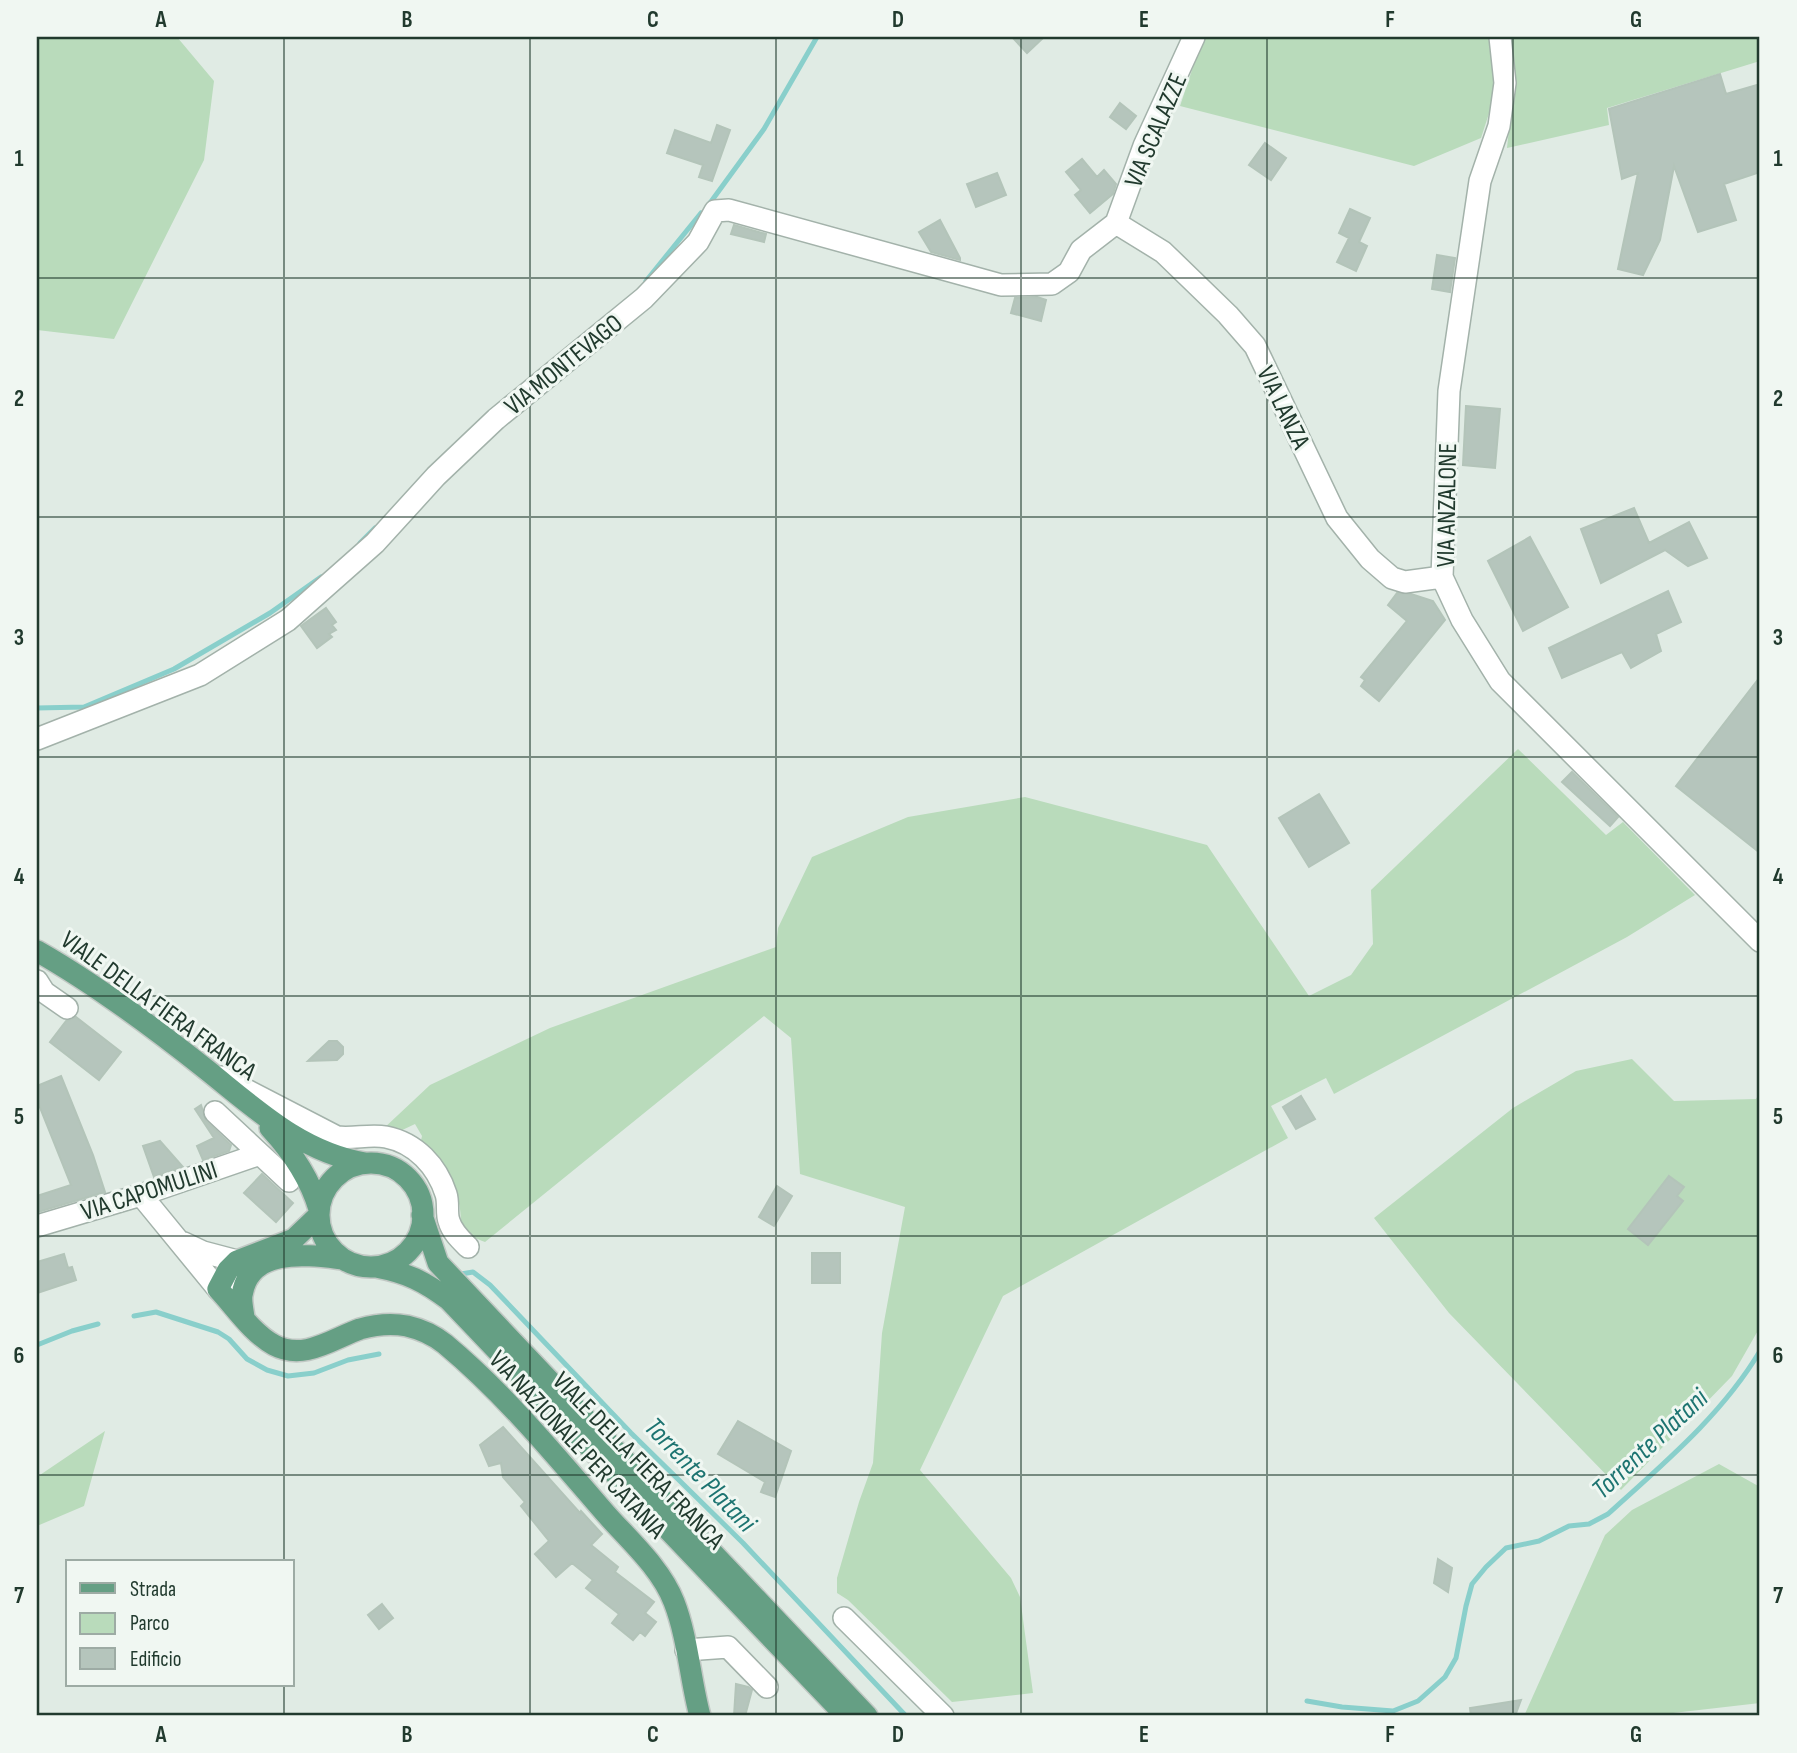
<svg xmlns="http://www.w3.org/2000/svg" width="1797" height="1753" font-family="'Sofia Sans Condensed',sans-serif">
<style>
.green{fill:#b9dbbb}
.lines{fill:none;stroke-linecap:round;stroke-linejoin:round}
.stream{stroke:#89cfcb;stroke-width:5}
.building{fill:#b5c5bc;stroke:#b3c4b9;stroke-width:2}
.minor-casing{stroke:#a3b2aa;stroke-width:24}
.major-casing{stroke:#c1c8c4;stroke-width:24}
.minor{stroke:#fff;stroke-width:21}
.major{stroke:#659f84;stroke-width:21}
.grid{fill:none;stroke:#213a2e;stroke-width:2;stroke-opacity:0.55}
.labels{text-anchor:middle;stroke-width:6;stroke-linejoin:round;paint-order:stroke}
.street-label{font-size:26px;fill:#213a2e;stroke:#f0f7f2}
.water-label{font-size:28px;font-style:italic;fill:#1d7471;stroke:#f0f7f2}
.neatline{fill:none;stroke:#213a2e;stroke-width:2.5}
.grid-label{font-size:23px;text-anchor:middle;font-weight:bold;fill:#213a2e}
</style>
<rect width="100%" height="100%" fill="#e0ebe4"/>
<!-- green -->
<path class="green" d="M37,37H177L214,81L204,160L114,339L37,330Z
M1203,37H1491L1494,98L1481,138L1414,166L1180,106Z
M1508,37H1760V61L1607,108L1609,125L1507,148C1511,111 1517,73 1508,37Z
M1518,749L1606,835L1623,822L1695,895L1627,937L1334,1094L1326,1078L1271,1106L1288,1138L1003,1296L920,1470L1011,1578L1020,1597L1033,1693L952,1702L848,1600L837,1593V1578L859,1502L873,1463L882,1333L905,1207L800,1174L791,1038L764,1016L485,1242C450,1229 467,1219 456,1195C448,1177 431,1161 420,1145L422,1136L415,1124L396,1133L382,1130L430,1085L550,1028L776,947L778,928L812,857L908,817L1025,797L1207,845L1309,996L1351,975L1373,944L1371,890Z
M1632,1059L1674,1101L1756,1099L1760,1092V1327L1732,1376L1621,1490L1449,1313L1374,1218L1513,1108L1576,1071Z
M105,1431L84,1506L37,1526V1477Z
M1719,1464L1760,1487V1703L1647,1716H1524L1605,1535L1632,1510Z"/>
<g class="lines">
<!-- stream -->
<path class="stream" d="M710,203L764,129L817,37
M646,281L701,213
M360,543L375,528
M37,708L84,707L174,669L270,613L321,577
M461,1274L473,1272L490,1285L631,1433L743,1543L906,1716
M134,1316L156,1312L218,1332L229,1339L247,1359L267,1370L288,1376L314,1373L348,1360L379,1354
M37,1345L72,1331L98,1324
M1307,1701L1342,1707L1393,1711L1418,1701L1445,1677L1456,1658L1466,1606L1472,1584L1486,1567L1506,1548L1539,1541L1569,1526L1589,1524L1608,1514C1663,1464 1722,1415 1760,1351"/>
</g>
<!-- building -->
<path class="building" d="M1012,37H1044L1027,53Z
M1720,74L1726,94L1760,84V172L1724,184L1736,220L1698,232L1674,166L1660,240L1643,275L1618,269L1638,173L1622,179L1609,109Z
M1120,103L1136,116L1126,129L1110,117Z
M717,125L730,130L712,181L699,177L703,165L667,153L675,130L711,143Z
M1265,143L1286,158L1271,180L1249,165Z
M1082,159L1097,177L1104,170L1116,184L1113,194L1090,213L1075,195L1081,190L1066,172Z
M997,173L1006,195L976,207L967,184Z
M1350,209L1370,218L1359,242L1367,246L1356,271L1337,262L1349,238L1339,233Z
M940,220L960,258V260L931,252L919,232Z
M734,225L766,234L764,242L731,234Z
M1437,255L1455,258L1450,292L1432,289Z
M1037,297L1046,300L1041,321L1011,313L1015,298Z
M1466,406L1500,409L1495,468L1463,465Z
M1634,508L1649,543L1689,522L1707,558L1688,566L1665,550L1601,583L1581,529Z
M1530,537L1568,607L1523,631L1488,561Z
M1668,591L1681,622L1656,634L1661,651L1631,668L1622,652L1562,678L1549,648Z
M1397,593L1411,594L1433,601L1445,620L1379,701L1361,686L1365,680L1361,677L1407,621L1388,605Z
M326,608L336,622L332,625L336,630L329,634L332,637L317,648L301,626Z
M1760,677V853L1676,786Z
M1572,772L1618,817L1610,826L1562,782Z
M1319,794L1349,843L1309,867L1279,818Z
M76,1017L121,1052L99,1080L50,1042L66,1021Z
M329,1041H337L343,1047V1054L337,1060L308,1061Z
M61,1076L93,1155L105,1192L38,1212L37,1196L71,1185L37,1100V1086Z
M1301,1096L1315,1119L1296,1129L1283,1107Z
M201,1105L206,1121L231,1145L229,1151L203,1160L197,1146L214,1138L195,1109Z
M160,1141L183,1167L154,1177L143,1146Z
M262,1174L293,1203L276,1222L244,1193Z
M1669,1176L1684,1187L1677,1196L1683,1201L1648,1245L1628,1229Z
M777,1186L792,1196L774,1226L759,1217Z
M812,1253H840V1283H812Z
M64,1254L68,1268L72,1267L76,1280L37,1293V1262Z
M738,1421L791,1451L775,1497L761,1492L765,1482L718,1454Z
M503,1427L580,1513L581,1511L602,1534L591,1545L618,1567L615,1572L654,1602L645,1613L656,1622L645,1636L640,1632L633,1640L612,1623L619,1614L586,1588L593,1580L572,1563L556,1577L535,1554L549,1541L521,1506L525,1502L503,1477L501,1463L489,1466L480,1445Z
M1438,1559L1452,1568L1448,1592L1434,1583Z
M382,1604L393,1618L379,1629L368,1615Z
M736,1684L748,1687L752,1690L745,1716H734Z
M1521,1700L1515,1716H1471L1470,1708Z"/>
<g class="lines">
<defs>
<path id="minor" d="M1500,37L1505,83L1499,126L1480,181L1449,391L1442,577L1462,620L1500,681L1760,941
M1116,223L1163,252L1228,315L1255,346L1337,518L1370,559L1392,578L1405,582L1442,577
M1116,223L1144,146L1194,37
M37,739L200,675L288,620L375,543L436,476L496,419L644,298L698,242L715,211L729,210L1001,285L1052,284L1069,272L1081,250L1116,223
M37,981L44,992L67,1008
M221,1077L337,1137C354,1139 370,1134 386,1137C416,1143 437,1166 446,1194C449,1203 446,1213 449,1221C452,1232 461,1240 468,1247
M215,1112L289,1181
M141,1195L218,1289L231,1279
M37,1226L141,1195L260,1154
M184,1243L203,1252L237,1261
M844,1618L943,1716
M686,1650L728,1647L767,1687"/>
<path id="major" d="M37,951C97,985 153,1027 207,1070C257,1110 301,1152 365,1163
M270,1128C292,1152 310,1179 319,1209
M319 1215a52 52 0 1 1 104 0a52 52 0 1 1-104 0Z
M319,1215L294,1239L237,1261L228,1270L218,1289C235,1307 252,1333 274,1345C304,1361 332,1339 360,1329C374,1325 392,1323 407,1326C420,1329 435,1336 445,1344C505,1394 555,1455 606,1514C629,1540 661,1568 674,1602C688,1638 690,1679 700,1716
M422,1215L438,1263L867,1716
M376,1267C407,1273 424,1281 449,1300L846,1716
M244,1317C243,1310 241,1301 242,1295C250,1246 308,1255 343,1259"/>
</defs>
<!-- minor casing -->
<use href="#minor" class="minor-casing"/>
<!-- major casing -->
<use href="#major" class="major-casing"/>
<!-- minor -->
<use href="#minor" class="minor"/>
<!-- major -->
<use href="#major" class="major"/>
</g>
<!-- grid -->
<path class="grid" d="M284,37V1562M530,37V1716M776,37V1716M1021,37V1716M1267,37V1716M1513,37V1716M37,278H1760M37,517H1760M37,757H1760M37,996H1760M37,1236H1760M37,1475H1760M284,1685V1716"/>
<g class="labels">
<!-- street labels -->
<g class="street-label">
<text transform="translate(1155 130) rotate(-67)" y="9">VIA SCALAZZE</text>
<text transform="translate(563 364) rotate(-39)" y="9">VIA MONTEVAGO</text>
<text transform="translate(1284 407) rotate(64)" y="9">VIA LANZA</text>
<text transform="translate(1446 505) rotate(-89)" y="9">VIA ANZALONE</text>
<text transform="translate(159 1005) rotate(36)" y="9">VIALE DELLA FIERA FRANCA</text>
<text transform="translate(149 1190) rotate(-18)" y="9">VIA CAPOMULINI</text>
<text transform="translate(578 1444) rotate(47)" y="9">VIA NAZIONALE PER CATANIA</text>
<text transform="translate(639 1460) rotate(46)" y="9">VIALE DELLA FIERA FRANCA</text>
</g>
<!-- water labels -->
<g class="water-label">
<text transform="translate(1649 1443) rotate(-43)" y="10">Torrente Platani</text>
<text transform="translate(701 1474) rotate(46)" y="10">Torrente Platani</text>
</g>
</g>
<!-- border -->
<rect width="1797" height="1753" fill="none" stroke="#f0f7f2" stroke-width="77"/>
<!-- legend -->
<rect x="66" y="1560" width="228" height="126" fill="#f0f7f2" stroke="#9daba4" stroke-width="2"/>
<rect x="80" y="1583" width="35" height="10" fill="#659f84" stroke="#9daba4" stroke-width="2"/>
<text x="130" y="1596" font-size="21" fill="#213a2e">Strada</text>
<rect x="80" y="1613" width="35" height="21" fill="#b9dbbb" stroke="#9daba4" stroke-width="2"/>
<text x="130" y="1630" font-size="21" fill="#213a2e">Parco</text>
<rect x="80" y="1648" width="35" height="21" fill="#b5c5bc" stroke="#9daba4" stroke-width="2"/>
<text x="130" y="1666" font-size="21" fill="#213a2e">Edificio</text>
<rect x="38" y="38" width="1720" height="1676" class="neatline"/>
<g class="grid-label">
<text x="161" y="27">A</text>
<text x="407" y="27">B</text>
<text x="653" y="27">C</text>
<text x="898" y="27">D</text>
<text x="1144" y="27">E</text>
<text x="1390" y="27">F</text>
<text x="1636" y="27">G</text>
<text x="19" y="166">1</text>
<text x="1778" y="166">1</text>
<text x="19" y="406">2</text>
<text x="1778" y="406">2</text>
<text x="19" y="645">3</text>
<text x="1778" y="645">3</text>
<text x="19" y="884">4</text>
<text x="1778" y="884">4</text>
<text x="19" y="1124">5</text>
<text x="1778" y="1124">5</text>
<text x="19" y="1363">6</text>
<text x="1778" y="1363">6</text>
<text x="19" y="1603">7</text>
<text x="1778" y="1603">7</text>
<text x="161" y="1742">A</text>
<text x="407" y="1742">B</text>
<text x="653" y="1742">C</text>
<text x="898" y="1742">D</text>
<text x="1144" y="1742">E</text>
<text x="1390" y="1742">F</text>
<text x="1636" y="1742">G</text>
</g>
</svg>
